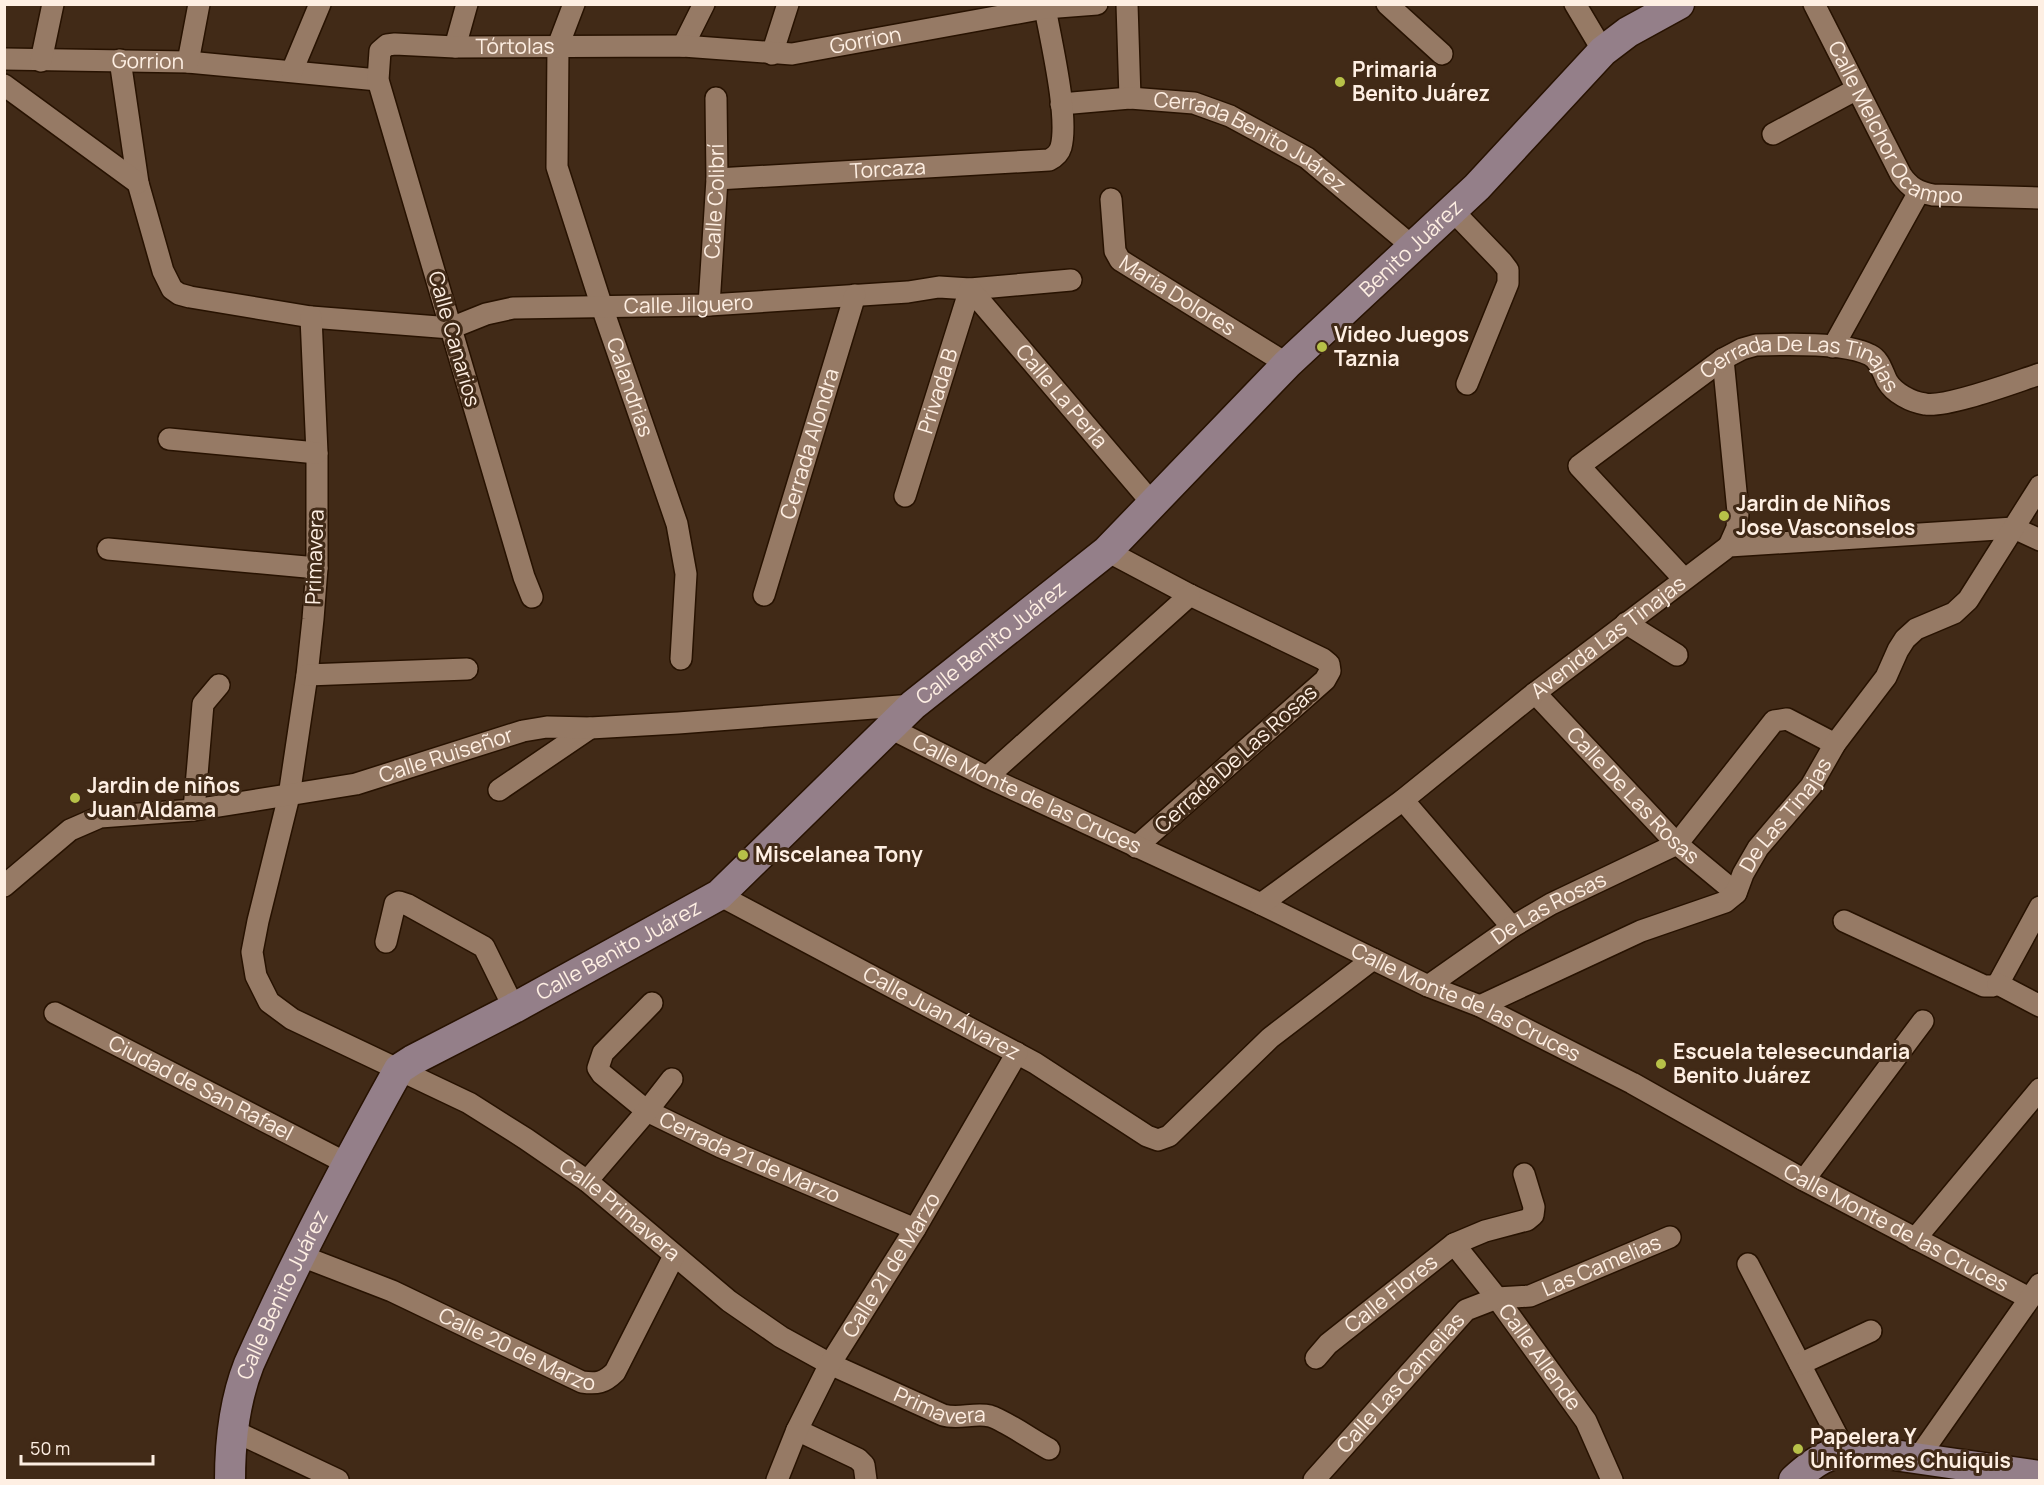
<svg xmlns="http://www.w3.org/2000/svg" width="2044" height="1485" font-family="Manrope,sans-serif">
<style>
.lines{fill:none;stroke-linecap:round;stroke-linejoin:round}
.street-casing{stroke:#271201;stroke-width:24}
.secondary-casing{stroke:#271201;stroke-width:33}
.street{stroke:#967a65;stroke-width:21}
.secondary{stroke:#947f89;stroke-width:30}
.poi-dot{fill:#b7c148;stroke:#412a17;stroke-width:2}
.labels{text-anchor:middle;stroke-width:6;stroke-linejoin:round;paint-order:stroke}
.street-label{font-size:21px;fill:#feefe3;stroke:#412a17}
.poi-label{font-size:21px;font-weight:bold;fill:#feefe3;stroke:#412a17;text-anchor:start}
</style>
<rect width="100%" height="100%" fill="#412a17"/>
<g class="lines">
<defs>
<g id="street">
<path id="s1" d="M574,4L558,46L557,167L602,307L677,524L686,574L681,659"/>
<path d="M1127,4L1130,98"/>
<path d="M1387,4L1442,54"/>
<path d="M1575,4L1603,51"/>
<path id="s2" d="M1814,4L1901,175C1910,188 1918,192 1933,195L2040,198"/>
<path d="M683,46L704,4"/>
<path d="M455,47L467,4"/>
<path d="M772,54L788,4"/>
<path id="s3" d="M4,59L188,62L378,80"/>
<path id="s4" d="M120,60L138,183L163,271L172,289L179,294L190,297L311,317L451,328L486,314L513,308L709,305L908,292L939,287L970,289L1071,280"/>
<path d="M41,61L53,4"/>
<path d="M188,62L199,4"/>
<path d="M292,71L320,4"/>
<path d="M4,85L138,183"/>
<path id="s5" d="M1061,104L1130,98L1194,103L1230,116L1307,158L1413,247"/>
<path d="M1773,134L1857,89"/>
<path id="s6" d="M717,179L1049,160C1055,157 1059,154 1061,147C1069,117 1051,41 1045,8"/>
<path id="s7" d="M1111,199L1115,251L1120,260L1287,364"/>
<path d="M1453,211L1502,262L1508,270V283L1467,384"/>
<path id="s8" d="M709,305L717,179L716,98"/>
<path id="s9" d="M311,317L317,453V568L313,619L307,675L289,796L258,921L252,952L256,976L269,1002L292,1019L469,1103L526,1139L587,1181L729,1301L781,1337L830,1364L943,1415C959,1420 974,1412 990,1416C1004,1420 1034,1441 1049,1449"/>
<path d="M1833,347L1919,192"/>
<path d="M1723,359L1738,512L1737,528L1729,546"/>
<path d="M169,439L317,453"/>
<path id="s10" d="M905,496L970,289L1153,504"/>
<path d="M108,549L317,568"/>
<path d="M1107,551L1190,595L1323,659L1329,664L1330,671L1325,680L1136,847"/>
<path id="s11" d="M1684,579L1579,466L1723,359L1742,349L1756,345C1785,344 1846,342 1870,355C1880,360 1882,371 1887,381C1894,393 1911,402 1925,404C1947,408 2015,382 2040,374"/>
<path id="s12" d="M764,595L855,295"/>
<path id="s13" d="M532,597L524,577L378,80L380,51L387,45L395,44L455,47L683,46L792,54L1045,8L1097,4"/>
<path d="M1626,623L1677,655"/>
<path d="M307,675L467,669"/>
<path id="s14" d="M1535,693L1677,844L1736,893"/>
<path id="s15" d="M890,728L987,777L1261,904L1428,986L1480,1006L1632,1083L1804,1180L2029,1298"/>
<path d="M987,777L1190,595"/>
<path d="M499,790L590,728"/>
<path d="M1403,800L1512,927"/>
<path d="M194,810L203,704L219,685"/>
<path id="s16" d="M4,886L70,830L100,817L194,810L356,784L523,731L547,727L590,728L678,723L913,705"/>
<path id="s17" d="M719,895L1035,1063L1147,1136L1158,1140L1169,1136L1270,1038L1373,959"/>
<path id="s18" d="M1261,904L1403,800L1535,693L1729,546L2014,528L2040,540"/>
<path d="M1844,921L1984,986H1992L1998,984"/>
<path d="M386,942L395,904L399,902L408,905L484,947L514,1008"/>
<path d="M1998,984L2040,907"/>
<path d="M1998,984L2040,1006"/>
<path id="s19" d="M1428,986L1512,927L1551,904L1677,844L1774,721L1787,719L1835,744"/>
<path id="s20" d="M652,1003L603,1053L598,1068L602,1074L647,1111L721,1147L915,1229"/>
<path id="s21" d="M1480,1006L1641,931L1725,902L1736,893L1743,874L1758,848L1811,786L1835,744L1886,677L1898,650L1905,639L1916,629L1954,613L1968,600L2040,486"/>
<path id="s22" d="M55,1013L346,1163"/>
<path d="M1804,1180L1923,1021"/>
<path d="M587,1181L647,1111L672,1079"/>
<path d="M1915,1239L2040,1089"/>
<path id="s23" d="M1454,1244L1497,1298L1586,1421L1612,1480"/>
<path id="s24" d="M299,1255L392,1291L582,1382C597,1384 604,1383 615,1372L674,1256"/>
<path d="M1748,1264L1845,1451"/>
<path id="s25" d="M1316,1358L1328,1344L1454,1244L1485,1231L1527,1220L1533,1215L1534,1207L1524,1174"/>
<path d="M1800,1364L1871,1331"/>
<path d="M232,1430L338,1480"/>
<path d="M797,1430L858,1459L864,1465L866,1480"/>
<path d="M1918,1458L2040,1284"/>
<path id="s26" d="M777,1480L797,1430L830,1364L915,1229L1017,1053"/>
<path id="s27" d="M1314,1480L1466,1310L1497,1298L1530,1296L1670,1237"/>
</g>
<g id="secondary">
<path id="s28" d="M230,1480C230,1441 234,1402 249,1364C294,1263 345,1166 399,1069L413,1060L514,1008L719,895L913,705L1107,551L1287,364L1477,187L1603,51L1628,32L1679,4"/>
<path d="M1794,1480C1823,1453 1834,1451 1873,1452L2040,1476"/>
</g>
</defs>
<!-- street casing -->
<use href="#street" class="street-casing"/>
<!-- secondary casing -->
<use href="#secondary" class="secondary-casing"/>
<!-- street -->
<use href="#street" class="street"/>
<!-- secondary -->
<use href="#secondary" class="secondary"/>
</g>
<!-- markers -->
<g class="poi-dot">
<circle cx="1340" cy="82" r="6"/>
<circle cx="1322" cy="347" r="6"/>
<circle cx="1724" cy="516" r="6"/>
<circle cx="75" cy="798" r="6"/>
<circle cx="743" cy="855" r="6"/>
<circle cx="1661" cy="1064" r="6"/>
<circle cx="1798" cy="1449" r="6"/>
</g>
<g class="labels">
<!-- street labels -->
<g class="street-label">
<text dy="7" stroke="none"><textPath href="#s13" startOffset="1058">Gorrion</textPath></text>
<text dy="7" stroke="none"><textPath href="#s13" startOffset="706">Tórtolas</textPath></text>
<text dy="7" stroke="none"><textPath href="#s3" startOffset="144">Gorrion</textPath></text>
<text dy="7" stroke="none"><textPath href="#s2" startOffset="152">Calle Melchor Ocampo</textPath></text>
<text dy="7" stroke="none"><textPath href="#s5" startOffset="200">Cerrada Benito Juárez</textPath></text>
<text dy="7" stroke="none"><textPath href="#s6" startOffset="171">Torcaza</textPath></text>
<text dy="7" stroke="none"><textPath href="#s8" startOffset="104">Calle Colibrí</textPath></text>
<text dy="7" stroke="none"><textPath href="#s28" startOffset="1762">Benito Juárez</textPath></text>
<text dy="7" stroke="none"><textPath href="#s7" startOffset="130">Maria Dolores</textPath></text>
<text dy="7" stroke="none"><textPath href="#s4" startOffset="760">Calle Jilguero</textPath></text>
<text transform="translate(454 339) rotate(74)" y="7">Calle Canarios</text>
<text dy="7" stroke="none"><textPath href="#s1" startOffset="398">Calandrias</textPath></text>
<text dy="7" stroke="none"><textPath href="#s11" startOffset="418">Cerrada De Las Tinajas</textPath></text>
<text dy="7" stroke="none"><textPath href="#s10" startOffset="110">Privada B</textPath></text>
<text dy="7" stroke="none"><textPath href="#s10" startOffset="358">Calle La Perla</textPath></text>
<text dy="7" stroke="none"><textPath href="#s12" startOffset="158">Cerrada Alondra</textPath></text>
<text transform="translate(315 557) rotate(-88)" y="7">Primavera</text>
<text dy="7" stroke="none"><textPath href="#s18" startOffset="438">Avenida Las Tinajas</textPath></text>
<text dy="7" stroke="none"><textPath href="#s28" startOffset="1185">Calle Benito Juárez</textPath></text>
<text dy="7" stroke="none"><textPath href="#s16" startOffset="472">Calle Ruiseñor</textPath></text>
<text transform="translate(1236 759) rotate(-42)" y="7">Cerrada De Las Rosas</text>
<text dy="7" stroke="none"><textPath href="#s15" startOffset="152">Calle Monte de las Cruces</textPath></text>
<text dy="7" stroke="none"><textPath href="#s14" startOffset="142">Calle De Las Rosas</textPath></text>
<text dy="7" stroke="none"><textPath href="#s21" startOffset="374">De Las Tinajas</textPath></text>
<text dy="7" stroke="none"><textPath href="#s19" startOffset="144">De Las Rosas</textPath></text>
<text dy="7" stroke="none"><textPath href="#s28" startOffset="699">Calle Benito Juárez</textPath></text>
<text dy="7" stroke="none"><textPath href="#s15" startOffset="638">Calle Monte de las Cruces</textPath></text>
<text dy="7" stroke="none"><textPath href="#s17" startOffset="252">Calle Juan Álvarez</textPath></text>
<text dy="7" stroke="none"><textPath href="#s22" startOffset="164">Ciudad de San Rafael</textPath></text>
<text dy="7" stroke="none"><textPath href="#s20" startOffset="264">Cerrada 21 de Marzo</textPath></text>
<text dy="7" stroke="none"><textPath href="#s9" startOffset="1104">Calle Primavera</textPath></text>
<text dy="7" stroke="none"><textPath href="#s15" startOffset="1124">Calle Monte de las Cruces</textPath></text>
<text dy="7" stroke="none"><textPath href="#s26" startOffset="244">Calle 21 de Marzo</textPath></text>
<text dy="7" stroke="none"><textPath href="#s27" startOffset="372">Las Camelias</textPath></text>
<text dy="7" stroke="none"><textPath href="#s25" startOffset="99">Calle Flores</textPath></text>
<text dy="7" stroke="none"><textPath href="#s28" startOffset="195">Calle Benito Juárez</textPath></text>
<text dy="7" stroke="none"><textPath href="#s24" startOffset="238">Calle 20 de Marzo</textPath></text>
<text dy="7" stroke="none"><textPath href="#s23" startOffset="142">Calle Allende</textPath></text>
<text dy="7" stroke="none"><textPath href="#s27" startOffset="130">Calle Las Camelias</textPath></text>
<text dy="7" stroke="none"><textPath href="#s9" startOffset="1485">Primavera</textPath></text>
</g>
<!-- poi labels -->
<g class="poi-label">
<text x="1352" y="77">Primaria<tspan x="1352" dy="24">Benito Juárez</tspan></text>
<text x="1334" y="342">Video Juegos<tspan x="1334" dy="24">Taznia</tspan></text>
<text x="1736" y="511">Jardin de Niños<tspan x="1736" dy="24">Jose Vasconselos</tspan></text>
<text x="87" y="793">Jardin de niños<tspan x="87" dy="24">Juan Aldama</tspan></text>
<text x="755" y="862">Miscelanea Tony</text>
<text x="1673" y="1059">Escuela telesecundaria<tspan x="1673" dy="24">Benito Juárez</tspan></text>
<text x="1810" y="1444">Papelera Y<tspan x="1810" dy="24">Uniformes Chuiquis</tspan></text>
</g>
</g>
<!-- border -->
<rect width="2044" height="1485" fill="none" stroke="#feefe3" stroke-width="12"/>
<!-- scale -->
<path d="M21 1455v9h132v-9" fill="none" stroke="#feefe3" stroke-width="3"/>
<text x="30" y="1455" font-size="18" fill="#feefe3" stroke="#412a17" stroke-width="4.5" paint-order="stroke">50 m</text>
</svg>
